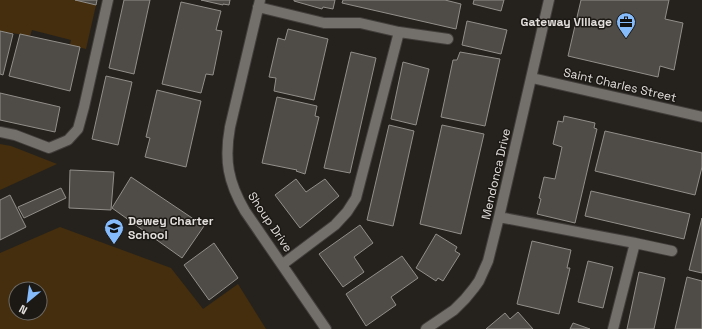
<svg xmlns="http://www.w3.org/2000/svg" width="702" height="329" font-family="'Space Grotesk',sans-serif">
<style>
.green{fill:#442e0d;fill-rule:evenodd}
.building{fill:#4f4b47;stroke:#928e89}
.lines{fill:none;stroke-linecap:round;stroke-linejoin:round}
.minor-casing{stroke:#413e3b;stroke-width:12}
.minor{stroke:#736f6a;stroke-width:10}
.labels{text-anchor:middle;stroke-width:3;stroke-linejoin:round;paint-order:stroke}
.poi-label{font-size:12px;font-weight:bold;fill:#e2dfdd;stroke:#1c1915;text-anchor:end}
.street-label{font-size:12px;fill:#e2dfdd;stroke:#1c1915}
</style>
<rect width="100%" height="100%" fill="#25221e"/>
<!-- green -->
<path class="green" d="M0,0H75L96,5L86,49L70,45L71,40L32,30L30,36L0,31Z
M0,144L11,146L57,164L0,190Z
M60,227L171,268L203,309L238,284L266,329H0V253ZM16,289H40V313H16Z"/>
<!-- building -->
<path class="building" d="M75,0H97L96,5Z
M124,0H150L134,74L109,68Z
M201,0H230L229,5L223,4V5Z
M294,0H335L333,9L323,7L322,9L294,1Z
M343,0H445L461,4L456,29L342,3Z
M474,0H504L501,11L473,4Z
M581,0H669L665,19L683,23L674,70L660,66L658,77L568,56Z
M181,2L221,11L216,30L222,31L213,75L206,74L201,93L162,84Z
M467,21L507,30L501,54L462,45Z
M288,29L328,39L314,100L274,91L276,78L269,77L278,38L285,40Z
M0,31L13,34L3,75L0,74Z
M20,34L80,47L70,91L9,76Z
M351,52L376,58L350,173L324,168Z
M460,52L500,59L485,126L441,117L453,60H457Z
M403,62L429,69L416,125L391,119Z
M106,76L132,82L118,145L92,139Z
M157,90L201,101L186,167L145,157L150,138L146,137Z
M0,93L60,107L55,132L0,120Z
M277,97L317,106L315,116L319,117L305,174L296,171L297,170L262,163Z
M564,116L595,123L594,128L597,129L575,223L537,214L541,199L539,198L544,177L555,179L562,147L553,144L558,121L563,122Z
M389,125L414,131L393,226L367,220Z
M442,125L484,134L461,234L420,224Z
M605,131L702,153V167L695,195L595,171Z
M70,170L114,172L111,210L69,208Z
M131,177L204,226L182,258L112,208Z
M296,179L306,192L325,179L339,196L300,228L275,195Z
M61,188L66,198L24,218L18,207Z
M591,191L690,214L684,239L585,216Z
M10,195L26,227L0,240V200Z
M702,218V273L689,270Z
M360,225L373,243L354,257L364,272L343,287L319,254Z
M436,234L457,247L455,251L460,254L443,281L438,278L436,281L416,268Z
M532,241L571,250L567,268H570L559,314L517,304Z
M214,243L238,278L209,300L184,265Z
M402,256L418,278L391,297L396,305L366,326L346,294Z
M588,261L613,267L603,308L578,302Z
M639,272L665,278L654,329H627Z
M687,277L702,281V329H675Z
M518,312L533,329H486L505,313L510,319Z
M573,323L590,329H570Z"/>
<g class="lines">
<defs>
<path id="minor" d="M260,0L230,127C224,160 228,182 245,211L326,329
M258,7L324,23H360L399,32L448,39
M532,78L702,117
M0,132L15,135L49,148L68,140L78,129L84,107L108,0
M499,217L635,243L672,251
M283,264L335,225L347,212L356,198L399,32
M426,329L454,310L465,299L474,288L479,281L488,261L499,217L549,0
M613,329L635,243"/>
</defs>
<!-- minor casing -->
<use href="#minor" class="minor-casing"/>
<!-- minor -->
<use href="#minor" class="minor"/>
</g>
<!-- icons -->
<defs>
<symbol id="office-pin" viewBox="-11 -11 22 30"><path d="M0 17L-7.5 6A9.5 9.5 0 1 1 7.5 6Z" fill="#85bbfb" stroke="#1c1915"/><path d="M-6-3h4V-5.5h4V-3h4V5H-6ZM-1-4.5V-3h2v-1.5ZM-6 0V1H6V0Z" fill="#111"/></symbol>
<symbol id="school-pin" viewBox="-11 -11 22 30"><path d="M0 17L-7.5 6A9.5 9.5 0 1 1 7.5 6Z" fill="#85bbfb" stroke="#1c1915"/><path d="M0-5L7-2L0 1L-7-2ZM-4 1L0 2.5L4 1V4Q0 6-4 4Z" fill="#111"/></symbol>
</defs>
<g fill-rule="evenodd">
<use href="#office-pin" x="615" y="11" width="22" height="30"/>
<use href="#school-pin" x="103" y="217" width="22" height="30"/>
</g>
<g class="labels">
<!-- poi labels -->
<g class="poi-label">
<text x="612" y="26">Gateway Village</text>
<text x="128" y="225" text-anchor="start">Dewey Charter<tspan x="128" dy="14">School</tspan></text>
</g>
<!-- street labels -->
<g class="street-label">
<text transform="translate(620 85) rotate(13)" y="4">Saint Charles Street</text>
<text transform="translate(496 174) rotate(-77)" y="4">Mendonca Drive</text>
<text transform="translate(270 222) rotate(56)" y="4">Shoup Drive</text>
</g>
</g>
<!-- north arrow -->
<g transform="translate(28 301) rotate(209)"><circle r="19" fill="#1c1915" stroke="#6b6865"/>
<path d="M0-3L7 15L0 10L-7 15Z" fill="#85bbfb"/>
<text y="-6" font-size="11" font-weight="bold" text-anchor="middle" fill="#e2dfdd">N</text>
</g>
</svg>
